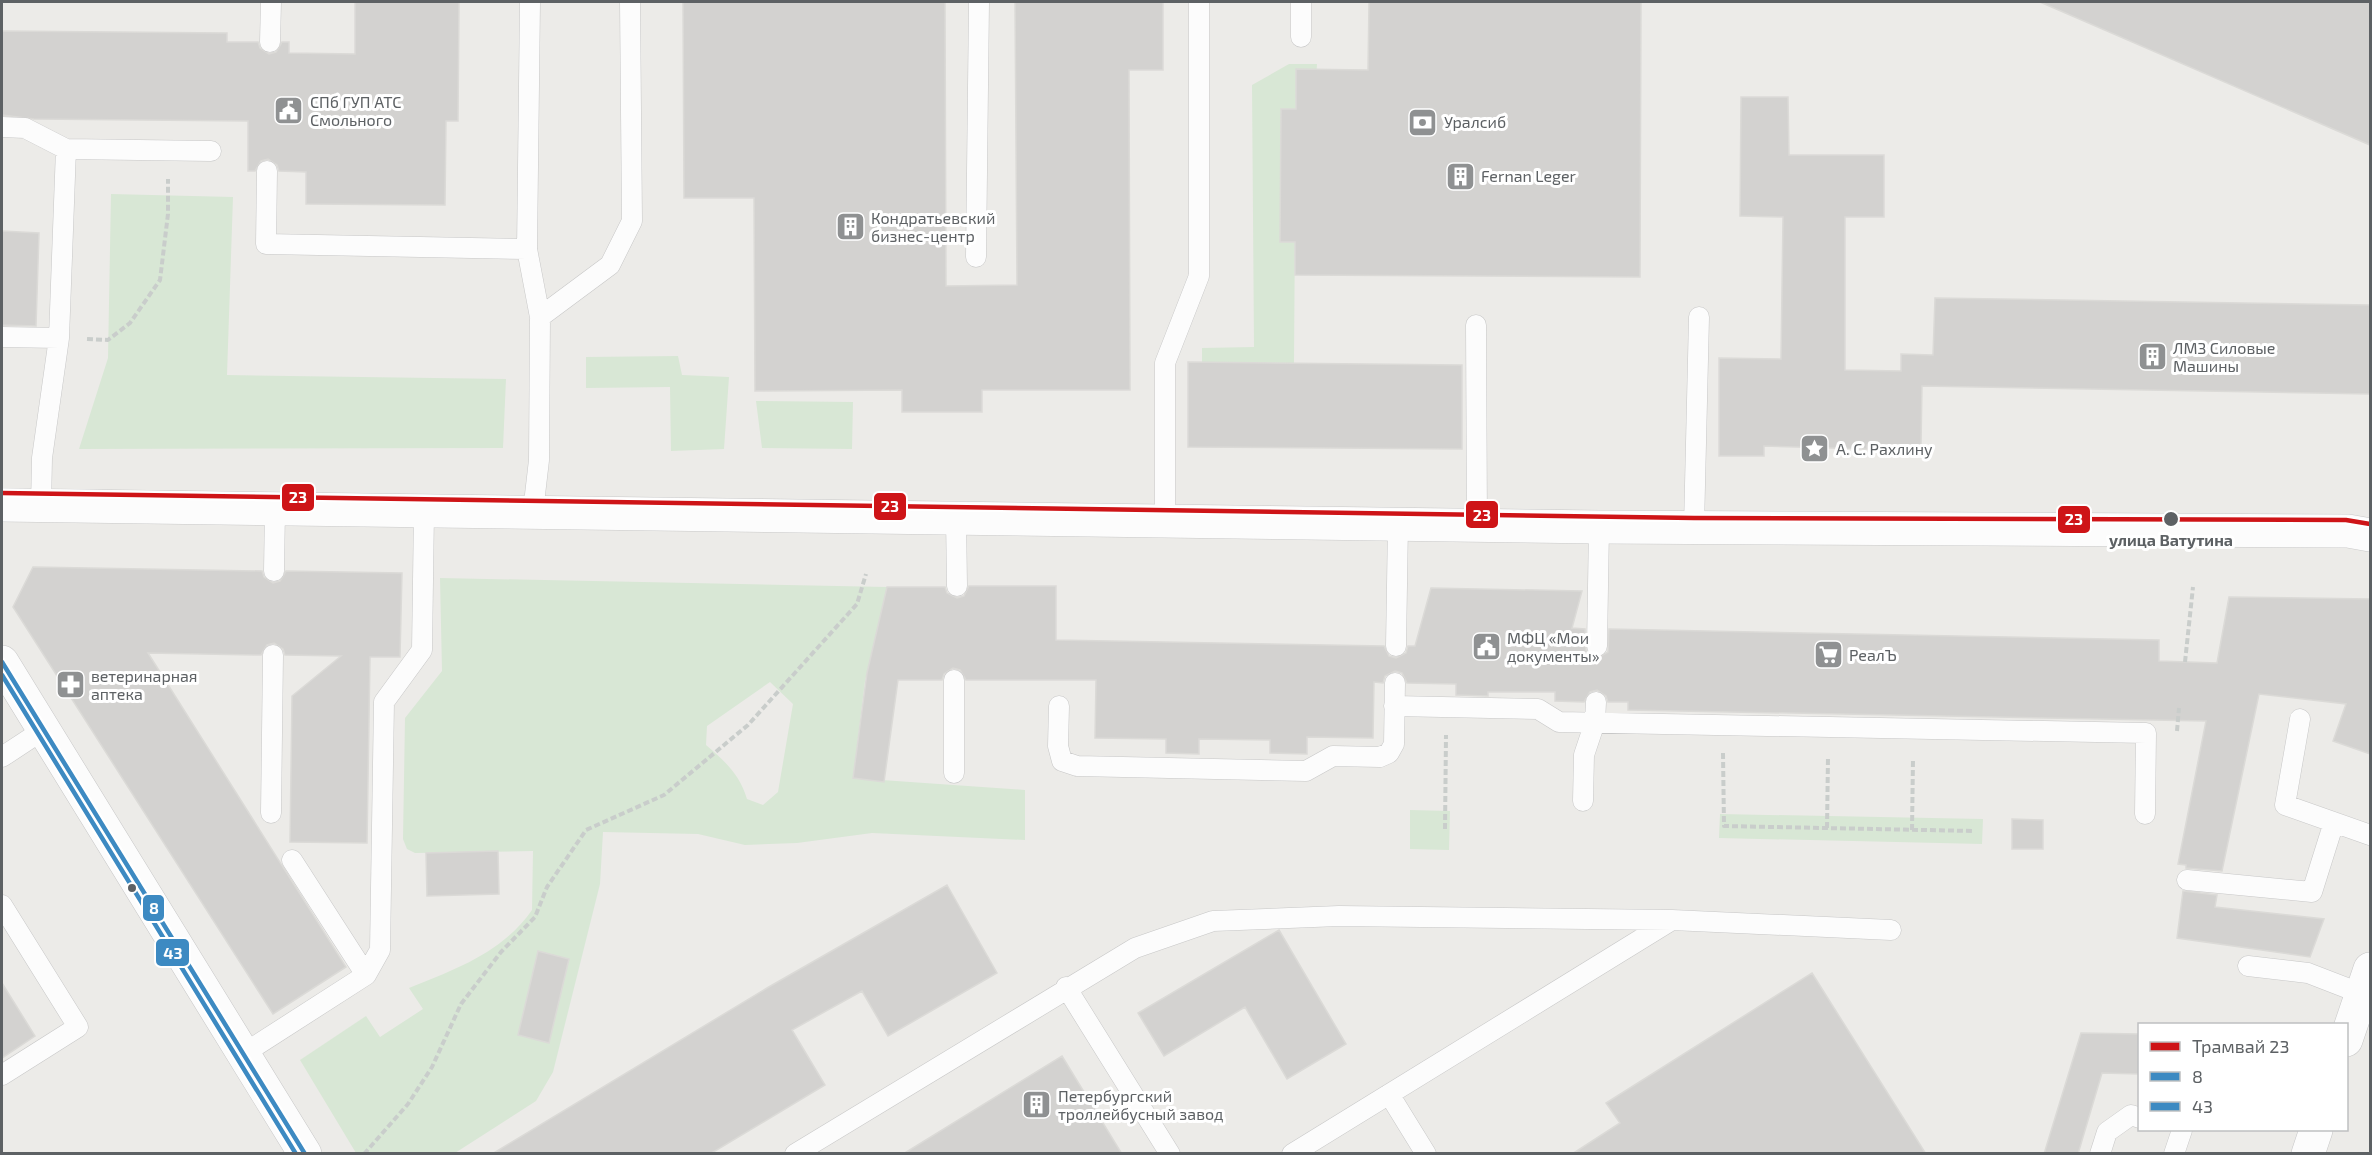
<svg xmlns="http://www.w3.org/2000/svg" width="2372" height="1155" font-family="'Exo 2',sans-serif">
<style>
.green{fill:#d8e7d5;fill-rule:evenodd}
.building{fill:#d3d2d0;stroke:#dbdad7;stroke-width:1.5}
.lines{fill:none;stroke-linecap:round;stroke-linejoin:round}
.service-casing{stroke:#c7c7c7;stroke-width:21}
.minor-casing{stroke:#c7c7c7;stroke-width:34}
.tertiary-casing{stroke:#c7c7c7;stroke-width:34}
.secondary-casing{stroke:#c9c9c9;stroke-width:34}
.path{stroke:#c9cdcb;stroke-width:4;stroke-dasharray:6 3;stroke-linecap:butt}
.service{stroke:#fcfcfc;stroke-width:20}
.minor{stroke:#fcfcfc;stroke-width:33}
.tertiary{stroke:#fcfcfc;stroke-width:33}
.secondary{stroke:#fcfcfc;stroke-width:33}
.bus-1-casing{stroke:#fff;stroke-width:9}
.bus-2-casing{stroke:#fff;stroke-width:9}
.bus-1{stroke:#3d8ac2;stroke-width:4.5}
.bus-2{stroke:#3d8ac2;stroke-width:4.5}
.tram-1-casing{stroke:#fff;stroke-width:9}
.tram-1{stroke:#ce1417;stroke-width:4.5}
.stop-dot{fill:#5d6164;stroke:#fff;stroke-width:2}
.labels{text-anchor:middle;stroke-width:6;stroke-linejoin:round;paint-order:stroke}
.poi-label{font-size:16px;fill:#5d6164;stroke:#fff;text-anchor:start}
.stop-label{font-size:16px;font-weight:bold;fill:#5d6164;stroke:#fff}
.line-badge{stroke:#fff;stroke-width:2}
.badge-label{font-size:16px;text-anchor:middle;font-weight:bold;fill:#fff}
</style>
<rect width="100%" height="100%" fill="#ecebe8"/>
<!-- green -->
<path class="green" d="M1289,64H1317L1316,80L1296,81L1294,363L1202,362V348L1254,347L1252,85Z
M111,194L233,197L227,375L506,379L503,448L79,449L108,358Z
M678,356L682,375L729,377L724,449L671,451L670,387L586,388V357Z
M756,401L853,402L852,449L762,448Z
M440,578L887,587L865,681L853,778L1025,790V840L872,833L797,843L745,845L698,834L603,832L600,884L553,1072L536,1101L455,1153H356L300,1060L366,1016L380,1037L423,1009L409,988C456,969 502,953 532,910L533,851L415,853L407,849L403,839L405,718L442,671ZM770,682L793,704L778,792L763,805L747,799C740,775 725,761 706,745L707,726Z
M1410,810L1450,811L1449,850L1410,849Z
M1720,814L1983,819L1982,844L1719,838Z"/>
<!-- building -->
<path class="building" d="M355,2H459L458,121H446L445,205L306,204V172L279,171L277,165L268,159L261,161L255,171H248V121L34,119L2,115V31L227,33V42H258L260,48L269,54L276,52L282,42H289V53L355,54Z
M683,2H945L946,286L1017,285L1015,2H1163V70H1129L1130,390H982V412H902V390L755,391L754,198H684Z
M1369,2H1641L1640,277L1295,275V242H1280L1281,109H1296V69L1368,70Z
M2040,2H2370V145Z
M1741,97H1788L1789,155H1884V217H1845V370L1901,371V354L1933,355L1935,298L2370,305V394L1922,386L1921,445H1867V449L1764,446V456H1719V358L1781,359L1783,217L1740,216Z
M2,231L39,233L36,326L2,325Z
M1188,362L1462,365V449L1188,447Z
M33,567L262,571L264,577L273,583L280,581L286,571L402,573L400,657H370L367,843L290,842L292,696L341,656L285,655L283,649L274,643L267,645L261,655L148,653L346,967L273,1014L13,607Z
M969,586H1056V640L1384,646L1389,656L1396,658L1406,653L1408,646H1415L1431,588L1582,591L1572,628L1585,629L1586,651L1597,658L1608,652L1609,629L2159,640V661L2217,663L2229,597L2370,599V754L2333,741L2346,704L2259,694L2222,871L2186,868V865L2178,864L2206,721L1628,710V702H1608L1606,696L1597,690L1590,692L1584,702L1555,701V692H1488V696L1456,695V684L1407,683L1402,673L1395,671L1385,676L1383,683L1374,682L1373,738L1307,737V754L1270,753V740L1199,739V754L1166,753V739L1095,738L1096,680H966L960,670L953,668L944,674L942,680H898L884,782L853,778L867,673L887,587H945L947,593L957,598L964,596Z
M2012,819L2043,820V849H2012Z
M498,851L499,894L427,896L426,853Z
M947,885L997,973L888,1036L862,991L792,1030L825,1085L710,1154H492L767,988Z
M2183,891L2217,895L2215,907L2324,919L2310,957L2177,938Z
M1279,930L1346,1044L1287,1079L1245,1007L1164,1056L1138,1013Z
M538,951L569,959L549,1043L518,1035Z
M1812,973L1926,1154H1572L1620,1123L1606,1103Z
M2,983L35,1036L2,1058Z
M2081,1033L2139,1034V1074L2102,1073L2078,1154H2044Z
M1062,1056L1122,1154H903Z"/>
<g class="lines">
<defs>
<path id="service" d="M530,2L527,249L540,317
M1301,2V37
M270,42L271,2
M2,127L25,128L66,149L211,151
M267,171L266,244L527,249
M976,257L979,2
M1476,325L1477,525
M2,337L59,338
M41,506L42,458L59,338L66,149
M533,512L539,460L540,317L610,265L632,221L630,2
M956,516L957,586
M1165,519V363L1199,276V2
M1694,527L1699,317
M274,571L275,509
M1396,646L1398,524
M1597,646L1599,527
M954,680V773
M1059,706L1058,746L1062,761L1077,766L1306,771L1333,756L1380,757L1389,753L1394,744L1395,683
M1394,706L1538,709L1559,722L2146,733L2145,814
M2300,719L2285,805L2370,835
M2,757L43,730
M1583,801L1584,755L1595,722L1596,702
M271,813L273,655
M292,860L366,975
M2187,880L2312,892L2334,822
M2,905L78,1027L2,1075
M2248,966L2308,973L2370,997
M1066,987L1170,1154
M243,1054L366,975L380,950L384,702L422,650L424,511
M1389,1094L1426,1154
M795,1154L1135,948L1213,921L1339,916L1672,920L1891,930
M1292,1154L1672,920
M2100,1154L2107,1132L2131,1115L2140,1118
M2174,1154L2182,1130"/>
<path id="minor" d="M2346,1040L2370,969
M2308,1154L2316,1130"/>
<path id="tertiary" d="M2,662L305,1154"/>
<path id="secondary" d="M2,505L1599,527L2348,531L2370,535"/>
</defs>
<!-- service casing -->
<use href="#service" class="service-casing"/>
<!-- minor casing -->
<use href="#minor" class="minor-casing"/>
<!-- tertiary casing -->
<use href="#tertiary" class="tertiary-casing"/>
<!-- secondary casing -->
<use href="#secondary" class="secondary-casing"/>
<!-- path -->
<path class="path" d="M87,339L108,340L130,323L160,280L168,214V179
M2185,662L2193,587
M2177,731L2179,708
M1723,753L1724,826L1974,831
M1827,828L1828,757
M1445,829L1446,735
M1912,830L1913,759
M364,1154L408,1104L432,1067L461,1004L501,952L535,917L547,887L586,830L664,795L748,725L857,604L866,574"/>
<!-- service -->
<use href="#service" class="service"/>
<!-- minor -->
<use href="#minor" class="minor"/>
<!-- tertiary -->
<use href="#tertiary" class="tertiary"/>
<!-- secondary -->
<use href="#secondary" class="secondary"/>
<defs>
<path id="bus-1" d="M2,662L305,1154"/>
<path id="bus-2" d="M2,675L296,1154"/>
</defs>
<!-- bus-1 casing -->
<use href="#bus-1" class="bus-1-casing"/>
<!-- bus-2 casing -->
<use href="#bus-2" class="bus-2-casing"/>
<!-- bus-1 -->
<use href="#bus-1" class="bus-1"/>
<!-- bus-2 -->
<use href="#bus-2" class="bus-2"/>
<defs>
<path id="tram-1" d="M2,493L1694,518L2346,520L2370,524"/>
</defs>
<!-- tram-1 casing -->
<use href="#tram-1" class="tram-1-casing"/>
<!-- tram-1 -->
<use href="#tram-1" class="tram-1"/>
</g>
<!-- icons -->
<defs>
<symbol id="civic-square" viewBox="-11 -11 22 22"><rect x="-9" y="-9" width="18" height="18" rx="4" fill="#8f9192" stroke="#fff"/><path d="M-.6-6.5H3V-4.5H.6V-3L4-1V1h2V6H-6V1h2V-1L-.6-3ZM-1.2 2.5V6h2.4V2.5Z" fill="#fff"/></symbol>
<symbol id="bank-square" viewBox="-11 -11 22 22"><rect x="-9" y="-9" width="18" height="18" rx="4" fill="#8f9192" stroke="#fff"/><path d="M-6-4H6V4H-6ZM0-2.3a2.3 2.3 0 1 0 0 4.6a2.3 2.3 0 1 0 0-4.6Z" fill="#fff"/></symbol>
<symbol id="building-square" viewBox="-11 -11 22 22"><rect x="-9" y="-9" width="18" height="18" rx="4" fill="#8f9192" stroke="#fff"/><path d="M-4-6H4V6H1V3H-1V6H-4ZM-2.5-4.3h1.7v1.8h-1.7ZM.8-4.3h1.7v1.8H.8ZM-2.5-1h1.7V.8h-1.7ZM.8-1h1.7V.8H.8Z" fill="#fff"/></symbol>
<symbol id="sight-square" viewBox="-11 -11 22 22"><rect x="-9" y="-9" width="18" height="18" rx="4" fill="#8f9192" stroke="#fff"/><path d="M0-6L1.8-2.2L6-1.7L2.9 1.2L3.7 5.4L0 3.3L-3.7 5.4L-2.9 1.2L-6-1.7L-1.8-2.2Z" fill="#fff"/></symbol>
<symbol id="supermarket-square" viewBox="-11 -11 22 22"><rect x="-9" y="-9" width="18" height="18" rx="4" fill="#8f9192" stroke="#fff"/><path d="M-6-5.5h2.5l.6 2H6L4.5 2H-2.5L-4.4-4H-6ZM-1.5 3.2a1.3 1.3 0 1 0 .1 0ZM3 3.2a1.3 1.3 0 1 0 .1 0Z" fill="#fff"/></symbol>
<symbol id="pharmacy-square" viewBox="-11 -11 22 22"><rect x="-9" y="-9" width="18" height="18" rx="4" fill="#8f9192" stroke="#fff"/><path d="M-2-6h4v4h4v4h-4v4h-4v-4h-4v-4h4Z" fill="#fff"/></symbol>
</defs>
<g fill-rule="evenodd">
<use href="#civic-square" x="272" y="94" width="33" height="33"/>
<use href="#bank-square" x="1406" y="106" width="33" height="33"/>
<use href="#building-square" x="1444" y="160" width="33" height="33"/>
<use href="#building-square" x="834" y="210" width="33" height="33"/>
<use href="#building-square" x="2136" y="340" width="33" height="33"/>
<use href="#sight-square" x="1798" y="432" width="33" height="33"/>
<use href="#civic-square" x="1470" y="630" width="33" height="33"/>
<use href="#supermarket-square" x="1812" y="638" width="33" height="33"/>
<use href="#pharmacy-square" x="54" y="668" width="33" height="33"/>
<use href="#building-square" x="1020" y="1088" width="33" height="33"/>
</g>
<!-- markers -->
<g class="stop-dot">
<circle cx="2171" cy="519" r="8"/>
<circle cx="132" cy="888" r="5"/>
</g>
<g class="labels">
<!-- poi labels -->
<g class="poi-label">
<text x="310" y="108">СПб ГУП АТС<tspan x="310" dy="18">Смольного</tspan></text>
<text x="1444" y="128">Уралсиб</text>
<text x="1481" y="182">Fernan Leger</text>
<text x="871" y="224">Кондратьевский<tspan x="871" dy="18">бизнес-центр</tspan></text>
<text x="2173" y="354">ЛМЗ Силовые<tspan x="2173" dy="18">Машины</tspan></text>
<text x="1836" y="455">А. С. Рахлину</text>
<text x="1507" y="644">МФЦ «Мои<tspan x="1507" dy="18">документы»</tspan></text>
<text x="1849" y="661">РеалЪ</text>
<text x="91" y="682">ветеринарная<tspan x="91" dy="18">аптека</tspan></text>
<text x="1058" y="1102">Петербургский<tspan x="1058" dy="18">троллейбусный завод</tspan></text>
</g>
<!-- stop labels -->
<g class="stop-label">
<text x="2171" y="546">улица Ватутина</text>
</g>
</g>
<g class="line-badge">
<rect x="281" y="483" width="34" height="29" rx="6" fill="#ce1417"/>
<rect x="873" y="492" width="34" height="29" rx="6" fill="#ce1417"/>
<rect x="1465" y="500" width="34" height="29" rx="6" fill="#ce1417"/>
<rect x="2057" y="505" width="34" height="29" rx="6" fill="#ce1417"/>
<rect x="142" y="894" width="23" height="28" rx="6" fill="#3d8ac2"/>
<rect x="155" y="938" width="35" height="29" rx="6" fill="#3d8ac2"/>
</g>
<g class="badge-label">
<text x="298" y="503">23</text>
<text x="890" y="512">23</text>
<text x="1482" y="521">23</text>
<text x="2074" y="525">23</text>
<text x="154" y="914">8</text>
<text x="173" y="959">43</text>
</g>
<!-- border -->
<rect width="2372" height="1155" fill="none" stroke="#5d6164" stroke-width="6"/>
<!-- legend -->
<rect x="2138" y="1023" width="210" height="108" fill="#ffffff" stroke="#bec0c1" stroke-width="1.5"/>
<rect x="2150" y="1042" width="30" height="9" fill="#ce1417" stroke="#bec0c1" stroke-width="1.5"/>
<text x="2192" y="1053" font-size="18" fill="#5d6164">Трамвай 23</text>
<rect x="2150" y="1072" width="30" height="9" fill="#3d8ac2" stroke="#bec0c1" stroke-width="1.5"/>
<text x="2192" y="1083" font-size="18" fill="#5d6164">8</text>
<rect x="2150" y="1102" width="30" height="9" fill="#3d8ac2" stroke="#bec0c1" stroke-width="1.5"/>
<text x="2192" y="1113" font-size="18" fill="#5d6164">43</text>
</svg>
